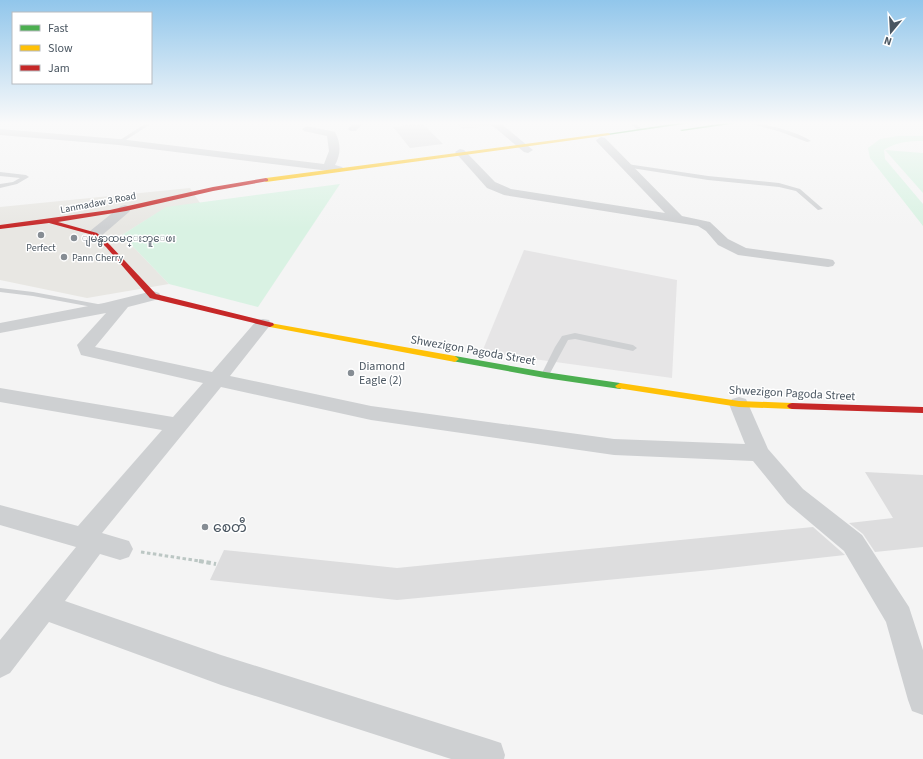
<svg xmlns="http://www.w3.org/2000/svg" width="923" height="759" font-family="'Source Sans 3','Noto Sans Myanmar',sans-serif">
<style>
.commercial{fill:#e8e7e3}
.education{fill:#e6e5e6}
.green{fill:#d9f2e3}
.building{fill:#ddddde}
.lines{fill:none;stroke-linecap:round;stroke-linejoin:round}
.path-far1{stroke:#bcc7c4;stroke-width:3;stroke-dasharray:3.5 2.5;stroke-linecap:butt}
.path{stroke:#bcc7c4;stroke-width:4;stroke-dasharray:4.5 3;stroke-linecap:butt}
.lane{fill:#ced0d2;fill-rule:evenodd}
.street{fill:#ced0d2;fill-rule:evenodd}
.fast{fill:#4caf50;fill-rule:evenodd}
.slow{fill:#ffc107;fill-rule:evenodd}
.jam{fill:#c62828;fill-rule:evenodd}
.poi-dot{fill:#868d94;stroke:#fff;stroke-width:1.5}
.labels{text-anchor:middle;stroke-width:3;stroke-linejoin:round;paint-order:stroke}
.far-street-label{font-size:10px;fill:#4a5661;stroke:#fff}
.far-poi-label{font-size:10px;fill:#4a5661;stroke:#fff;text-anchor:start}
.street-label{font-size:12px;fill:#4a5661;stroke:#fff}
.poi-label{font-size:12px;fill:#4a5661;stroke:#fff;text-anchor:start}
.near-poi-label{font-size:14px;fill:#4a5661;stroke:#fff;text-anchor:start}
</style>
<rect width="100%" height="100%" fill="#f4f4f4"/>
<!-- commercial -->
<path class="commercial" d="M455,122H493L496,125L463,129Z
M190,188L200,203L159,212L122,235L169,284L87,298L0,280V207Z"/>
<!-- education -->
<path class="education" d="M524,250L677,280L672,378L482,352Z"/>
<!-- green -->
<path class="green" d="M898,136H923V141C908,141 896,142 884,150L885,159L923,204V226L870,158L868,148L880,139Z
M885,150L923,153V193Z
M340,184L258,307L169,284L122,235L166,207Z"/>
<!-- building -->
<path class="building" d="M415,124L416,125L423,124L443,144L410,148L393,127Z
M865,472L923,475V547L875,552L863,534L849,523L893,518Z
M813,527L845,555L711,570L397,600L210,580L224,550L397,568Z"/>
<g class="lines">
<!-- path-far1 -->
<path class="path-far1" d="M141,552L206,562"/>
<!-- path -->
<path class="path" d="M199,561L216,564"/>
<!-- lane -->
<path class="lane" d="M148,122H154L121,143L117,142Z
M628,122H633L642,129L638,130Z
M745,122C761,122 798,132 811,141L807,142L781,132Z
M627,164L708,176L779,183L800,189L823,209L818,210L796,191L779,187L708,180L625,167L624,166Z
M0,172L26,175L29,177L17,184L0,188V184L13,182L20,178L0,176Z
M0,288L33,292L103,305L107,307L103,309L33,296L0,292Z
M575,333L633,345L637,348L633,351L575,339L568,340L548,377H542L541,375L555,347L562,336Z"/>
<!-- street -->
<path class="street" d="M354,122H364L356,131H350L348,129Z
M488,122H499L533,150L528,153L524,152Z
M307,126L335,132C341,143 341,154 335,165L342,167L344,169L342,171L338,172L119,145L0,135V129L119,139L324,164L329,151L327,136L304,131L302,129Z
M601,137L605,138L682,216L710,222L728,239L746,248L828,259L833,260L835,263L833,266L828,267L738,255L718,245L706,231L698,226L504,195L487,188L455,152L460,149L464,150L495,182L511,189L665,213L597,142L596,140Z
M125,205L129,206L131,209L129,212L100,237H90L88,234L90,231L121,206Z
M153,291L159,293L161,296L159,299L128,307L95,347L212,372L257,320L263,319L269,320L271,324L230,376L371,406L614,439L745,444L729,404L732,399L739,397L746,399L768,449L803,489L862,535L909,607L923,650V715L912,711L908,700L886,622L844,551L787,503L753,461L614,455L371,420L221,387L102,533L129,541L133,549L129,557L120,560L100,554L65,601L221,655L489,739L501,743L505,755L504,759H451L221,685L49,622L10,673L0,678V640L76,547L0,525V505L78,526L162,430L0,402V388L173,417L203,383L81,355L77,345L106,313L0,333V323L104,303Z"/>
<!-- fast -->
<path class="fast" d="M685,122H698L608,135L606,134Z
M731,122H745L682,131L680,130Z
M455,356L545,372L620,383L625,386L620,389L545,378L452,361L451,359Z"/>
<!-- slow -->
<path class="slow" d="M608,133L610,134V135L266,182L263,180L266,178Z
M267,323H270L455,356L459,359L455,362L270,327L266,325Z
M620,383L739,401L792,403L795,404L797,406L795,408L792,409L739,407L617,388L615,386Z"/>
<!-- jam -->
<path class="jam" d="M266,178L268,179V181L213,191L126,211L58,222L97,233L110,245L156,294L273,323L274,325L270,327L150,298L106,247L93,235L49,223L0,229V225L110,210L213,187Z
M792,403L923,407V413L792,409L789,408L787,406L789,404Z"/>
</g>
<!-- sky -->
<linearGradient id="sky" x2="0" y2="1"><stop stop-color="#91c6eb"/><stop offset="0.54" stop-color="#fafafa"/><stop offset="1" stop-color="#fafafa" stop-opacity="0"/></linearGradient>
<rect width="923" height="228" fill="url(#sky)"/>
<!-- markers -->
<g class="poi-dot">
<circle cx="41" cy="235" r="4"/>
<circle cx="74" cy="238" r="4"/>
<circle cx="64" cy="257" r="4"/>
<circle cx="351" cy="373" r="4"/>
<circle cx="205" cy="527" r="4"/>
</g>
<g class="labels">
<!-- far-street labels -->
<g class="far-street-label">
<text transform="translate(98 202) rotate(-11)" y="4">Lanmadaw 3 Road</text>
</g>
<!-- far-poi labels -->
<g class="far-poi-label">
<text x="82" y="242">ျမန္မာထမင္းဘူေဖး</text>
<text x="41" y="251" text-anchor="middle">Perfect</text>
<text x="72" y="261">Pann Cherry</text>
</g>
<!-- street labels -->
<g class="street-label">
<text transform="translate(473 350) rotate(10)" y="4">Shwezigon Pagoda Street</text>
<text transform="translate(792 393) rotate(3)" y="4">Shwezigon Pagoda Street</text>
</g>
<!-- poi labels -->
<g class="poi-label">
<text x="359" y="370">Diamond<tspan x="359" dy="14">Eagle (2)</tspan></text>
</g>
<!-- near-poi labels -->
<g class="near-poi-label">
<text x="213" y="532">စေတီ</text>
</g>
</g>
<!-- legend -->
<rect x="12" y="12" width="140" height="72" fill="#ffffff" stroke="#b7bbc0"/>
<rect x="20" y="25" width="20" height="6" fill="#4caf50" stroke="#b7bbc0"/>
<text x="48" y="32" font-size="12" fill="#4a5661">Fast</text>
<rect x="20" y="45" width="20" height="6" fill="#ffc107" stroke="#b7bbc0"/>
<text x="48" y="52" font-size="12" fill="#4a5661">Slow</text>
<rect x="20" y="65" width="20" height="6" fill="#c62828" stroke="#b7bbc0"/>
<text x="48" y="72" font-size="12" fill="#4a5661">Jam</text>
<!-- north arrow -->
<g transform="translate(891 32) rotate(198)" stroke="#ffffff" stroke-width="3" paint-order="stroke">
<path d="M0-3L7 15L0 10L-7 15Z" fill="#4a5661"/>
<text y="-6" font-size="11" font-weight="bold" text-anchor="middle" fill="#4a5661">N</text>
</g>
</svg>
